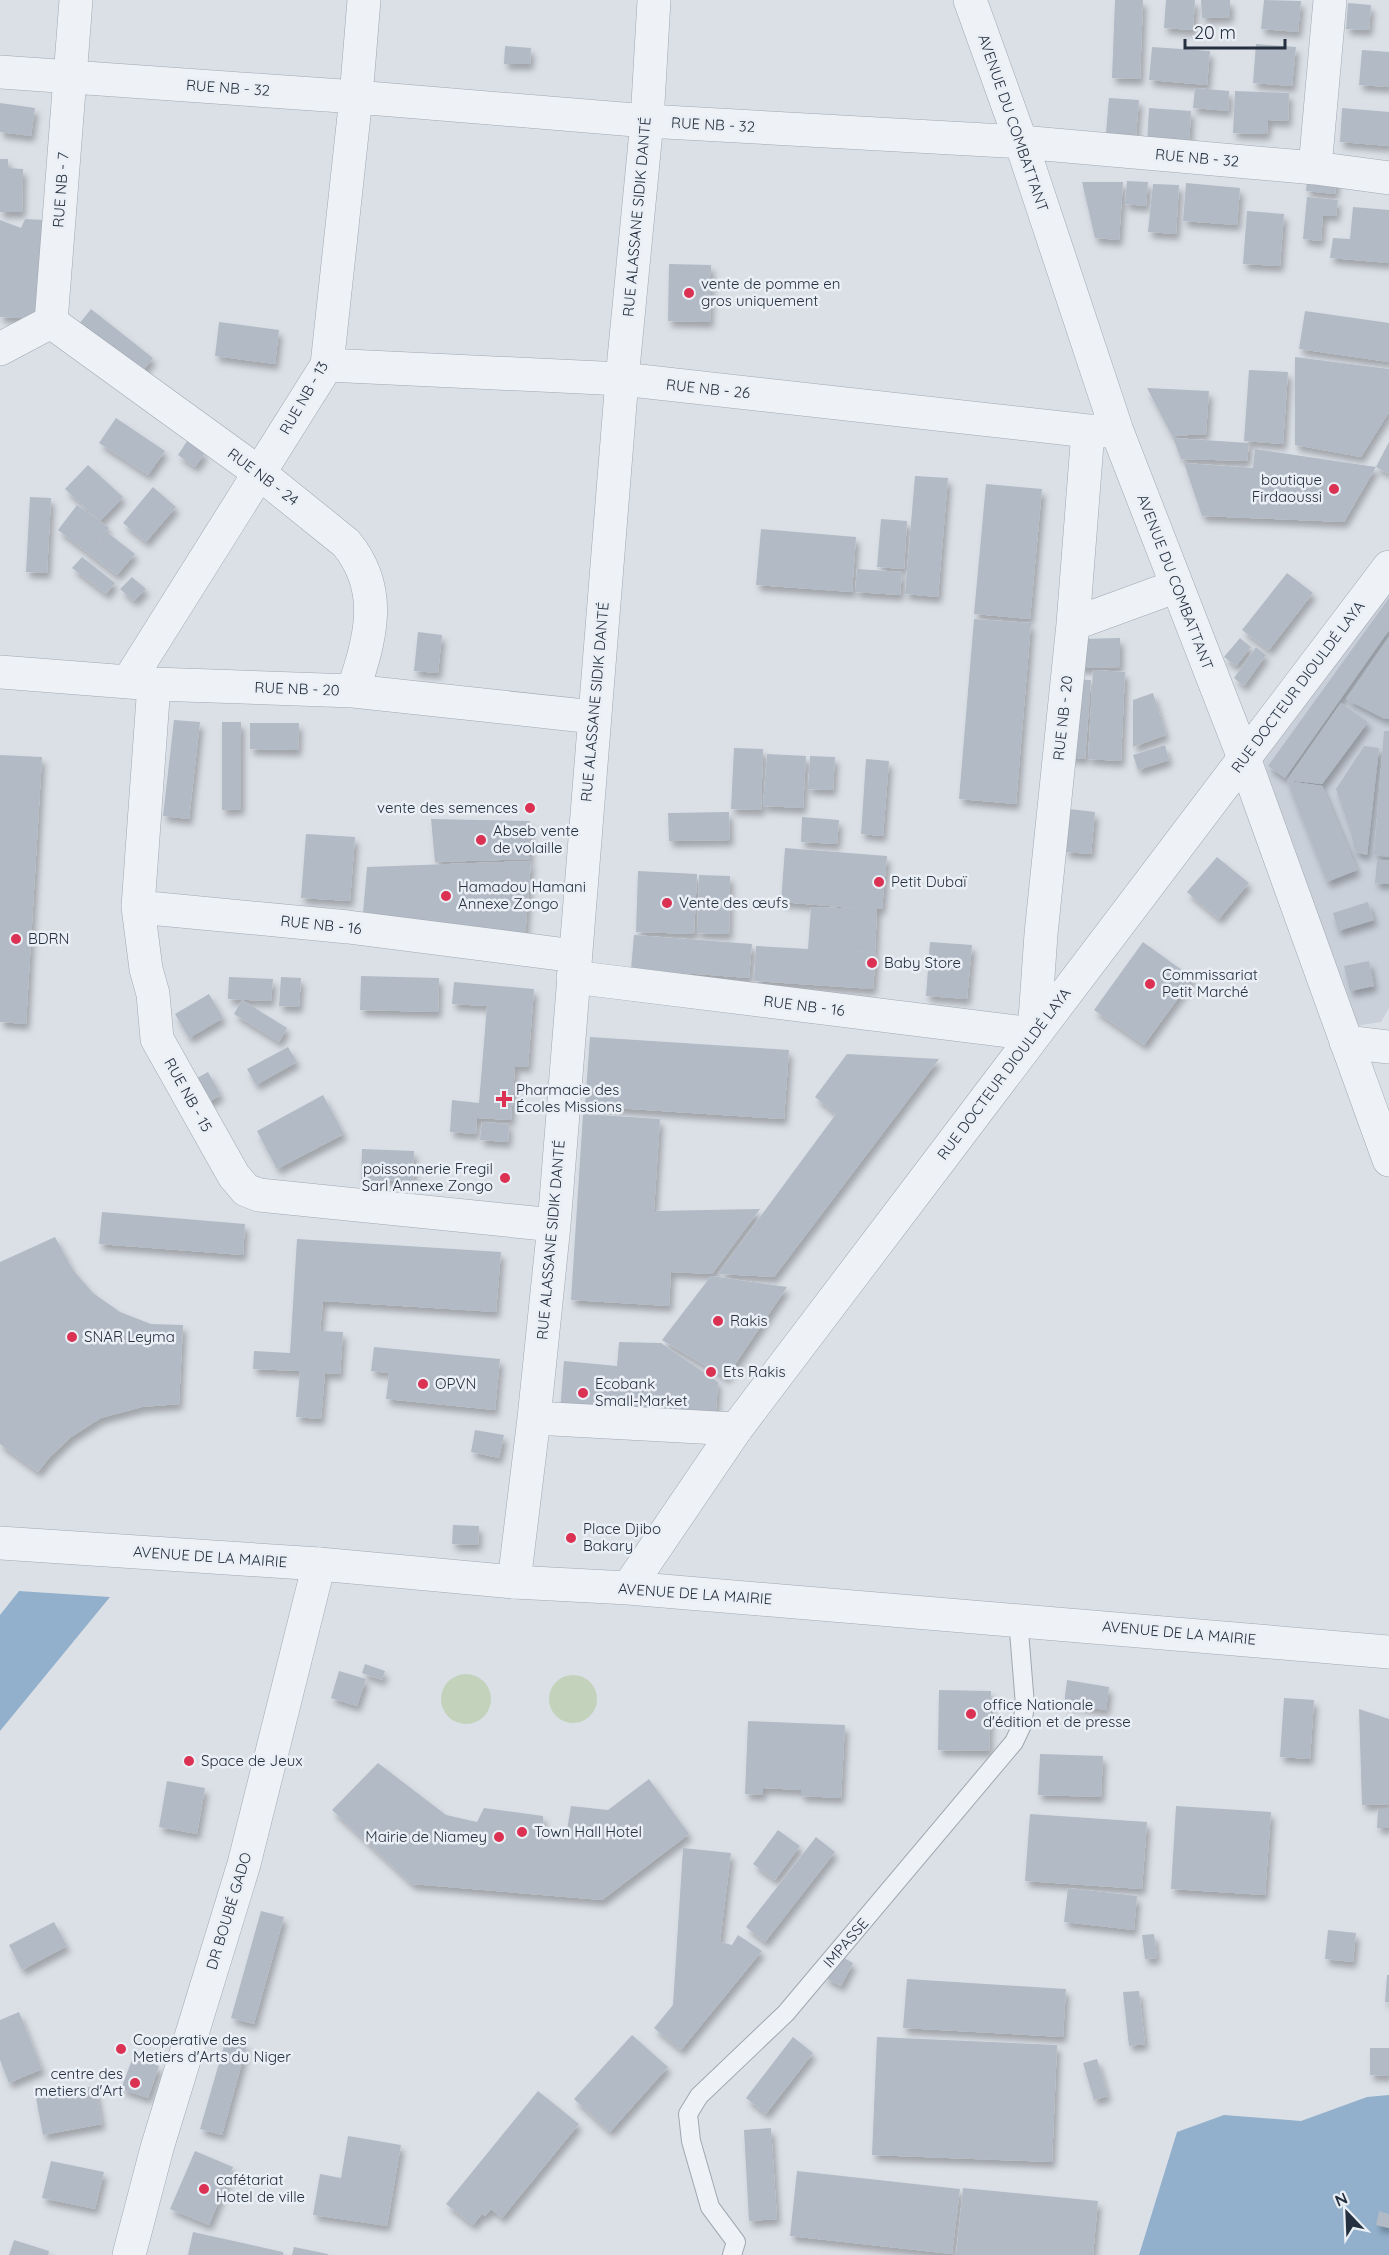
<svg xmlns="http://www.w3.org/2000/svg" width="1389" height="2255" font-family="Quicksand,sans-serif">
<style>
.built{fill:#c9d0da}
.green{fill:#c2d2bb}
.water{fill:#92b0cc}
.building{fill:#b2bac5;filter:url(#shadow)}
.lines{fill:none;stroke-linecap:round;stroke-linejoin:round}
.service-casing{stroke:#a0a7b1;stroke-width:20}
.minor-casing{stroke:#a0a7b1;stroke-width:34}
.tertiary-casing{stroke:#a0a7b1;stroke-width:34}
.service{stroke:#eef1f5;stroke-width:18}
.minor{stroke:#eef1f5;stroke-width:33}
.tertiary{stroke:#eef1f5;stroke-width:33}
.poi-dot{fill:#db3152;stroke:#eaeff5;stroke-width:2}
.labels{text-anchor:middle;stroke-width:5;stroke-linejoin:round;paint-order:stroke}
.street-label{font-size:15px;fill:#242f3f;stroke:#eaeff5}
.poi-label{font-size:15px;fill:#242f3f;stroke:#eaeff5;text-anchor:start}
</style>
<defs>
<filter id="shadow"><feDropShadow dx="3.5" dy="6" stdDeviation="3" flood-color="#0004"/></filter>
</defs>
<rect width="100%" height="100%" fill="#dbe0e7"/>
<!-- built -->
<path class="built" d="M1389,590V1008L1381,1022L1355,1026L1263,760Z"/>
<!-- green -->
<path class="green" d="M441 1699a25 25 0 1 1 50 0a25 25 0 1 1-50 0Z
M549 1699a24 24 0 1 1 48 0a24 24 0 1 1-48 0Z"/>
<!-- water -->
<path class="water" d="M19,1591L110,1597L0,1731V1615Z
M1389,2095V2255H1139L1177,2132L1224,2115L1301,2121L1367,2097Z"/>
<!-- building -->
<path class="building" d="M1115,0H1143L1140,79L1112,78Z
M1166,0H1195L1193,30L1164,28Z
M1201,0H1230V17L1202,18Z
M1264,0L1301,1L1298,32L1261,29Z
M1348,3L1371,5L1369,30L1346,29Z
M1256,44L1296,47L1292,86L1253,83Z
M505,46L531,48L530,64H504Z
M1152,47L1210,51L1207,85L1149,80Z
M1362,50L1389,52V87L1359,85Z
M1195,88L1229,91L1228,111L1193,108Z
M1235,91L1289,93L1288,121L1268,120L1267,134L1233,133Z
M1109,98L1139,100L1136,135L1106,133Z
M0,103L35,108L31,136L0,132Z
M1149,108L1191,111L1189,145L1147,142Z
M1342,108L1389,112V146L1340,142Z
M0,159H8V168L23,169L22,212H0Z
M1308,170L1337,172L1335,194L1306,191Z
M1127,181L1148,182L1146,206L1125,204Z
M1082,182H1123L1119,240L1095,238Z
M1186,183L1240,188L1237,225L1183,221Z
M1153,184L1179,185L1176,234L1148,232Z
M1307,197L1338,200L1336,216L1323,215L1321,241L1303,239Z
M1353,207L1389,210V263L1330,258L1333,238L1350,239Z
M1247,211L1284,214L1280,266L1243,264Z
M25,219L45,220L40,319L0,317V220L21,228Z
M669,264L711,265L710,322L668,321Z
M91,309L153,358L137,378L75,329Z
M1305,311L1389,323V362L1299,349Z
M219,322L279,330L275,364L215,356Z
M1295,357L1389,369V412L1361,457L1295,445Z
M1249,370L1288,372L1283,444L1244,441Z
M1147,388L1209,391L1206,434L1172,436Z
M116,418L165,451L148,475L99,443Z
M1173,438L1249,443L1247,461L1181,459Z
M187,441L205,453L195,467L178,455Z
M1389,442V474L1376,467Z
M1255,449L1376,467L1344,522L1202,516L1184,463L1253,468Z
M88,465L123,497L100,521L109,528L96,547L108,533L135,554L117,575L58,530L77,505L100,521L65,489Z
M915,476L948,478L938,597L905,594Z
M986,484L1042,489L1030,619L974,614Z
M153,487L176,507L146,542L123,523Z
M30,497L51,498L47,573L26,572Z
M881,519L907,521L904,569L877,567Z
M761,529L856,537L852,592L756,585Z
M82,557L115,583L106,594L72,568Z
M857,569L902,572L900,595L855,592Z
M1287,573L1313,593L1269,650L1242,630Z
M132,577L146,589L134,601L120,589Z
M1389,598V630L1285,778L1268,766Z
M974,619L1031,623L1016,804L959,799Z
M418,632L442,635L438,673L414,671Z
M1389,637V719L1383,718L1346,699Z
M1120,638V667L1078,668V639Z
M1240,638L1251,647L1236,666L1224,657Z
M1256,647L1266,655L1244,686L1234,678Z
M1093,670L1125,672L1121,761L1088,759Z
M1075,679L1091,680L1085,759L1068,757Z
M1153,693L1166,735L1133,747V700Z
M1341,703L1368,722L1322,784L1287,780Z
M174,720L200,722L189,819L163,816Z
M222,722H241V809L222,810Z
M250,723H299L298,750L250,749Z
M1384,731H1389V857L1374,855Z
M1165,745L1169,760L1138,770L1133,755Z
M1364,746L1379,748L1367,855L1355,852L1351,833L1336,789Z
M734,748L763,749L761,810L731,809Z
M767,754L806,756L803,808L763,806Z
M0,755L42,757L26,1024L0,1022Z
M810,756L835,757L833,790L808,789Z
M866,759L889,761L883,836L861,834Z
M1287,781L1322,786L1357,870L1327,882Z
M1069,809L1095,812L1091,854L1065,852Z
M729,812L730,840L669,841L668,813Z
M802,817L839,820L837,844L801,842Z
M431,819L530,821V859L435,862Z
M306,834L355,837L350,901L301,898Z
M785,848L887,856L882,909H877L875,952L835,950L876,953L873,989L754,981L756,946L808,949L811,907L865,909L781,902Z
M1217,857L1249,883L1219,919L1187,892Z
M1377,860L1389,861V884L1375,883Z
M531,861L525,938L362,925L367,867Z
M638,871L697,874L694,934L636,932Z
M699,875L730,876L729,934L697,933Z
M1368,902L1374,920L1338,931L1333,913Z
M634,935L752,944L749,978L631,969Z
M930,942L972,945L967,999L926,996Z
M1143,942L1193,978L1144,1045L1094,1010Z
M1369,961L1374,986L1350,991L1344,966Z
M361,976L439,978L438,1012L360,1010Z
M229,977L273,979L271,1001L228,999Z
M281,977L301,978L299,1007L279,1006Z
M454,982L534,989L528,1067L515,1066L511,1120L477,1118L476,1134L450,1132L452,1100L479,1103L487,1006L452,1004Z
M209,994L223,1018L189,1038L175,1014Z
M242,1000L287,1028L279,1042L234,1014Z
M590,1037L789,1050L784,1119L585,1106Z
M288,1047L297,1062L256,1085L247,1069Z
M847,1054L939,1059L774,1277L718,1274L836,1114L815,1097Z
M208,1072L221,1095L200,1107L186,1084Z
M323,1095L344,1134L277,1169L257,1131Z
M583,1114L660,1119L654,1211L760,1209L712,1274L671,1272L669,1306L571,1300Z
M482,1122L509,1124L508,1142L480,1140Z
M362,1149L414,1151L413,1181L361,1179Z
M102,1212L245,1224L243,1255L99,1244Z
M55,1237L73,1270L93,1293L120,1312L151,1324L183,1325L179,1404L142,1407L101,1418L71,1437L50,1457L38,1472L0,1444V1262Z
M297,1239L501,1252L496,1312L323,1301L320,1331L343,1332L340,1374L325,1373L321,1419L296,1417L300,1371L253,1369L254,1351L290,1353Z
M711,1276L787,1287L726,1378L662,1340Z
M619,1342L661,1343L718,1382L715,1424L560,1411L564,1361L617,1366Z
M374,1347L500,1359L495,1410L386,1399L389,1373L371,1371Z
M475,1430L504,1435L499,1458L471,1452Z
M453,1525L479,1526L478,1545L452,1544Z
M365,1664L385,1671L382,1680L362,1673Z
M339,1671L366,1679L357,1706L331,1698Z
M1067,1680L1109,1687L1106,1710L1064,1704Z
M939,1690L991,1691L989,1751L938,1750Z
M1284,1698L1314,1700L1310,1759L1280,1757Z
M1359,1709L1389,1719V1804L1362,1805Z
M748,1721L845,1725L841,1798L801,1796V1790L763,1788V1795L745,1794Z
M1040,1754L1103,1756L1101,1797L1038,1795Z
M378,1763L446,1815L477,1822L484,1808L543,1816L544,1829L567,1830L571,1806L608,1810L649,1779L689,1834L602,1900L412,1884L332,1810Z
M167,1781L205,1788L197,1834L159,1827Z
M1176,1806L1271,1812L1265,1895L1171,1889Z
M1378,1809H1389V1828H1377Z
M1030,1814L1147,1822L1142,1889L1025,1881Z
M778,1830L800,1846L775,1880L753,1864Z
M816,1837L835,1852L765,1942L746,1927Z
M683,1848L731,1853L720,1942L732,1945L738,1935L762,1951L681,2050L654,2028L673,2005Z
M1068,1888L1137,1896L1134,1930L1064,1922Z
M261,1911L284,1917L254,2024L231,2018Z
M54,1922L67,1946L22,1970L9,1945Z
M1328,1930L1356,1933L1353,1962L1325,1959Z
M1154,1934L1157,1958L1145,1959L1142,1935Z
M837,1954L853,1963L841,1986L824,1977Z
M1387,1975H1389V2002H1385Z
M907,1979L1066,1989L1063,2037L903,2028Z
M1139,1991L1145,2044L1129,2046L1123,1992Z
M19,2012L42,2069L9,2083L0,2060V2020Z
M632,2035L668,2067L610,2132L574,2099Z
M793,2037L813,2053L766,2114L746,2098Z
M877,2037L1057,2045L1052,2162L872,2155Z
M226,2039L247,2045L222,2135L200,2129Z
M1370,2048H1389V2076L1370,2075Z
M133,2057L159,2066L148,2098L121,2089Z
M1097,2059L1108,2096L1094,2100L1083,2063Z
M95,2086L102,2124L43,2135L36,2098Z
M538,2091L579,2124L502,2218L491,2209L485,2216L482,2214L473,2225L446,2204Z
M771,2128L777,2219L749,2221L744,2130Z
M348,2136L401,2145L387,2226L313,2215L320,2174L341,2178Z
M195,2151L233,2167L209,2225L170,2209Z
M51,2161L104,2172L95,2209L42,2198Z
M797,2171L960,2189L952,2254L790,2236Z
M963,2188L1098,2201L1093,2255H956Z
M1379,2211L1389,2214V2228L1376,2225Z
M193,2232L283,2252V2255H188Z
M14,2240L49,2251L48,2255H9Z
M294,2247L328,2254V2255H292Z"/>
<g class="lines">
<defs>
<path id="service" d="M732,2255L736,2242L710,2207L691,2141L688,2114L699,2096L786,2013L1014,1742L1022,1725L1025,1705L1018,1619"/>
<path id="minor" d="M970,0L1021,142L1117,431L1244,758L1389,1160
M0,72L356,97L647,121L1021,142L1315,168L1389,178
M1315,168L1330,0
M51,322L258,472L346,543C385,590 370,639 353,691
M0,349L51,322L76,0
M327,365L622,379L1088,431
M1073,624L1177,586
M0,672L154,684L353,691L594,717
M128,682L327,365L356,97L364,0
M154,684L138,907L146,969L153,994L157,1039L234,1176L246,1190L259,1195L554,1225
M138,907L348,927L575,956
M573,977L1034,1034L1041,934L1073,624L1088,431H1117
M1346,1042L1389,1047
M534,1418L736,1429
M514,1582L534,1418L554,1225L622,379L647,121L654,0
M129,2255L157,2148L244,1864L319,1564"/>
<path id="tertiary" d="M0,1543L319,1564L514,1582L628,1588L1389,1652
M628,1588L736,1429L1389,567"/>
</defs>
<!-- service casing -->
<use href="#service" class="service-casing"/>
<!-- minor casing -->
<use href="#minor" class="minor-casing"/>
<!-- tertiary casing -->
<use href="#tertiary" class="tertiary-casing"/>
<!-- service -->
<use href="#service" class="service"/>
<!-- minor -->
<use href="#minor" class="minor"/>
<!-- tertiary -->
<use href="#tertiary" class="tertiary"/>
</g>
<!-- markers -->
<g class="poi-dot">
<circle cx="689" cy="293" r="6"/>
<circle cx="1334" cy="489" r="6"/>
<circle cx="530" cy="808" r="6"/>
<circle cx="481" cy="840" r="6"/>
<circle cx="879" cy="882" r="6"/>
<circle cx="446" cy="896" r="6"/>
<circle cx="667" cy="903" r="6"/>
<circle cx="16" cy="939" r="6"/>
<circle cx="872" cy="963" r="6"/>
<circle cx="1150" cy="984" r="6"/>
<path d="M501 1090h6v6h6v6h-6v6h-6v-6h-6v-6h6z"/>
<circle cx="505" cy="1178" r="6"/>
<circle cx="718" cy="1321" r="6"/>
<circle cx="72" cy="1337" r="6"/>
<circle cx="711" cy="1372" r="6"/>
<circle cx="423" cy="1384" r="6"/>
<circle cx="583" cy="1393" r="6"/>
<circle cx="571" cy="1538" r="6"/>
<circle cx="971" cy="1714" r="6"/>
<circle cx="189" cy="1761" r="6"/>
<circle cx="522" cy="1832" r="6"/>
<circle cx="499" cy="1837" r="6"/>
<circle cx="121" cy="2049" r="6"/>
<circle cx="135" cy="2083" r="6"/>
<circle cx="204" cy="2189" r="6"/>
</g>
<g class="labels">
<!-- street labels -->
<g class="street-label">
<text transform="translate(228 88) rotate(4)" y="5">RUE NB - 32</text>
<text transform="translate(1013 123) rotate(71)" y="5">AVENUE DU COMBATTANT</text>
<text transform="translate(713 125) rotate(3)" y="5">RUE NB - 32</text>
<text transform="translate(1197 158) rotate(5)" y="5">RUE NB - 32</text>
<text transform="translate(61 190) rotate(-86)" y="5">RUE NB - 7</text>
<text transform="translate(637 217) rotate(-85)" y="5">RUE ALASSANE SIDIK DANTÉ</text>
<text transform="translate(708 389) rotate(6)" y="5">RUE NB - 26</text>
<text transform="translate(304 398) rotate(-60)" y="5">RUE NB - 13</text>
<text transform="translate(263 477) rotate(37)" y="5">RUE NB - 24</text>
<text transform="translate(1175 582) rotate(69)" y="5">AVENUE DU COMBATTANT</text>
<text transform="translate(1298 687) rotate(-53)" y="5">RUE DOCTEUR DIOULDÉ LAYA</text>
<text transform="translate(297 689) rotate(2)" y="5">RUE NB - 20</text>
<text transform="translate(595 702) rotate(-85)" y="5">RUE ALASSANE SIDIK DANTÉ</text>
<text transform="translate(1063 718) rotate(-84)" y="5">RUE NB - 20</text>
<text transform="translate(321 925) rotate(6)" y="5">RUE NB - 16</text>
<text transform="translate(804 1006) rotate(7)" y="5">RUE NB - 16</text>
<text transform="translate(1004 1074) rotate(-53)" y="5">RUE DOCTEUR DIOULDÉ LAYA</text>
<text transform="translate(188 1095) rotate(61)" y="5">RUE NB - 15</text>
<text transform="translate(551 1240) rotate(-85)" y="5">RUE ALASSANE SIDIK DANTÉ</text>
<text transform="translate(210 1557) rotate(4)" y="5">AVENUE DE LA MAIRIE</text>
<text transform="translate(695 1594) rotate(4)" y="5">AVENUE DE LA MAIRIE</text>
<text transform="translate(1179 1633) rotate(5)" y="5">AVENUE DE LA MAIRIE</text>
<text transform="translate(229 1911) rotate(-73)" y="5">DR BOUBÉ GADO</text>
<text transform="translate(846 1943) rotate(-49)" y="5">IMPASSE</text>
</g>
<!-- poi labels -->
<g class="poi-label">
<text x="701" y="289">vente de pomme en<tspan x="701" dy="17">gros uniquement</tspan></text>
<text x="1322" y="485" text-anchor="end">boutique<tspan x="1322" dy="17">Firdaoussi</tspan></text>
<text x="518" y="813" text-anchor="end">vente des semences</text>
<text x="493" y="836">Abseb vente<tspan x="493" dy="17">de volaille</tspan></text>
<text x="891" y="887">Petit Dubaï</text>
<text x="458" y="892">Hamadou Hamani<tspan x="458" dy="17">Annexe Zongo</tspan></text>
<text x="679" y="908">Vente des œufs</text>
<text x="28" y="944">BDRN</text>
<text x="884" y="968">Baby Store</text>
<text x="1162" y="980">Commissariat<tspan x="1162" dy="17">Petit Marché</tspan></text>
<text x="516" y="1095">Pharmacie des<tspan x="516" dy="17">Écoles Missions</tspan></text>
<text x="493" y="1174" text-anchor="end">poissonnerie Fregil<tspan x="493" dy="17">Sarl Annexe Zongo</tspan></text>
<text x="730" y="1326">Rakis</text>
<text x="84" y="1342">SNAR Leyma</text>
<text x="723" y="1377">Ets Rakis</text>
<text x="435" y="1389">OPVN</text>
<text x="595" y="1389">Ecobank<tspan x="595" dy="17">Small-Market</tspan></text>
<text x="583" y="1534">Place Djibo<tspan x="583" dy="17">Bakary</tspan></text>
<text x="983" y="1710">office Nationale<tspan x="983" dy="17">d'édition et de presse</tspan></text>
<text x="201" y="1766">Space de Jeux</text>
<text x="534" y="1837">Town Hall Hotel</text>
<text x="487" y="1842" text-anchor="end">Mairie de Niamey</text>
<text x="133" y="2045">Cooperative des<tspan x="133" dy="17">Metiers d'Arts du Niger</tspan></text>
<text x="123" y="2079" text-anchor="end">centre des<tspan x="123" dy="17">metiers d'Art</tspan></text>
<text x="216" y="2185">cafétariat<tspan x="216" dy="17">Hotel de ville</tspan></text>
</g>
</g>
<!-- north arrow -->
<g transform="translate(1347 2213) rotate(337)" stroke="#eaeff5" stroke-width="4.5" paint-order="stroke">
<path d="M0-4.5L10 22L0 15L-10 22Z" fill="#242f3f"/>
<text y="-9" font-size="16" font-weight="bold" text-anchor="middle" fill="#242f3f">N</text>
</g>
<!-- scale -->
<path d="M1185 39v9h100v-9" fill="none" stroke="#242f3f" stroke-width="3"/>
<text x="1194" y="39" font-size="18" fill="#242f3f" stroke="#eaeff5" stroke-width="4.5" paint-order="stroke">20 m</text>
</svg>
